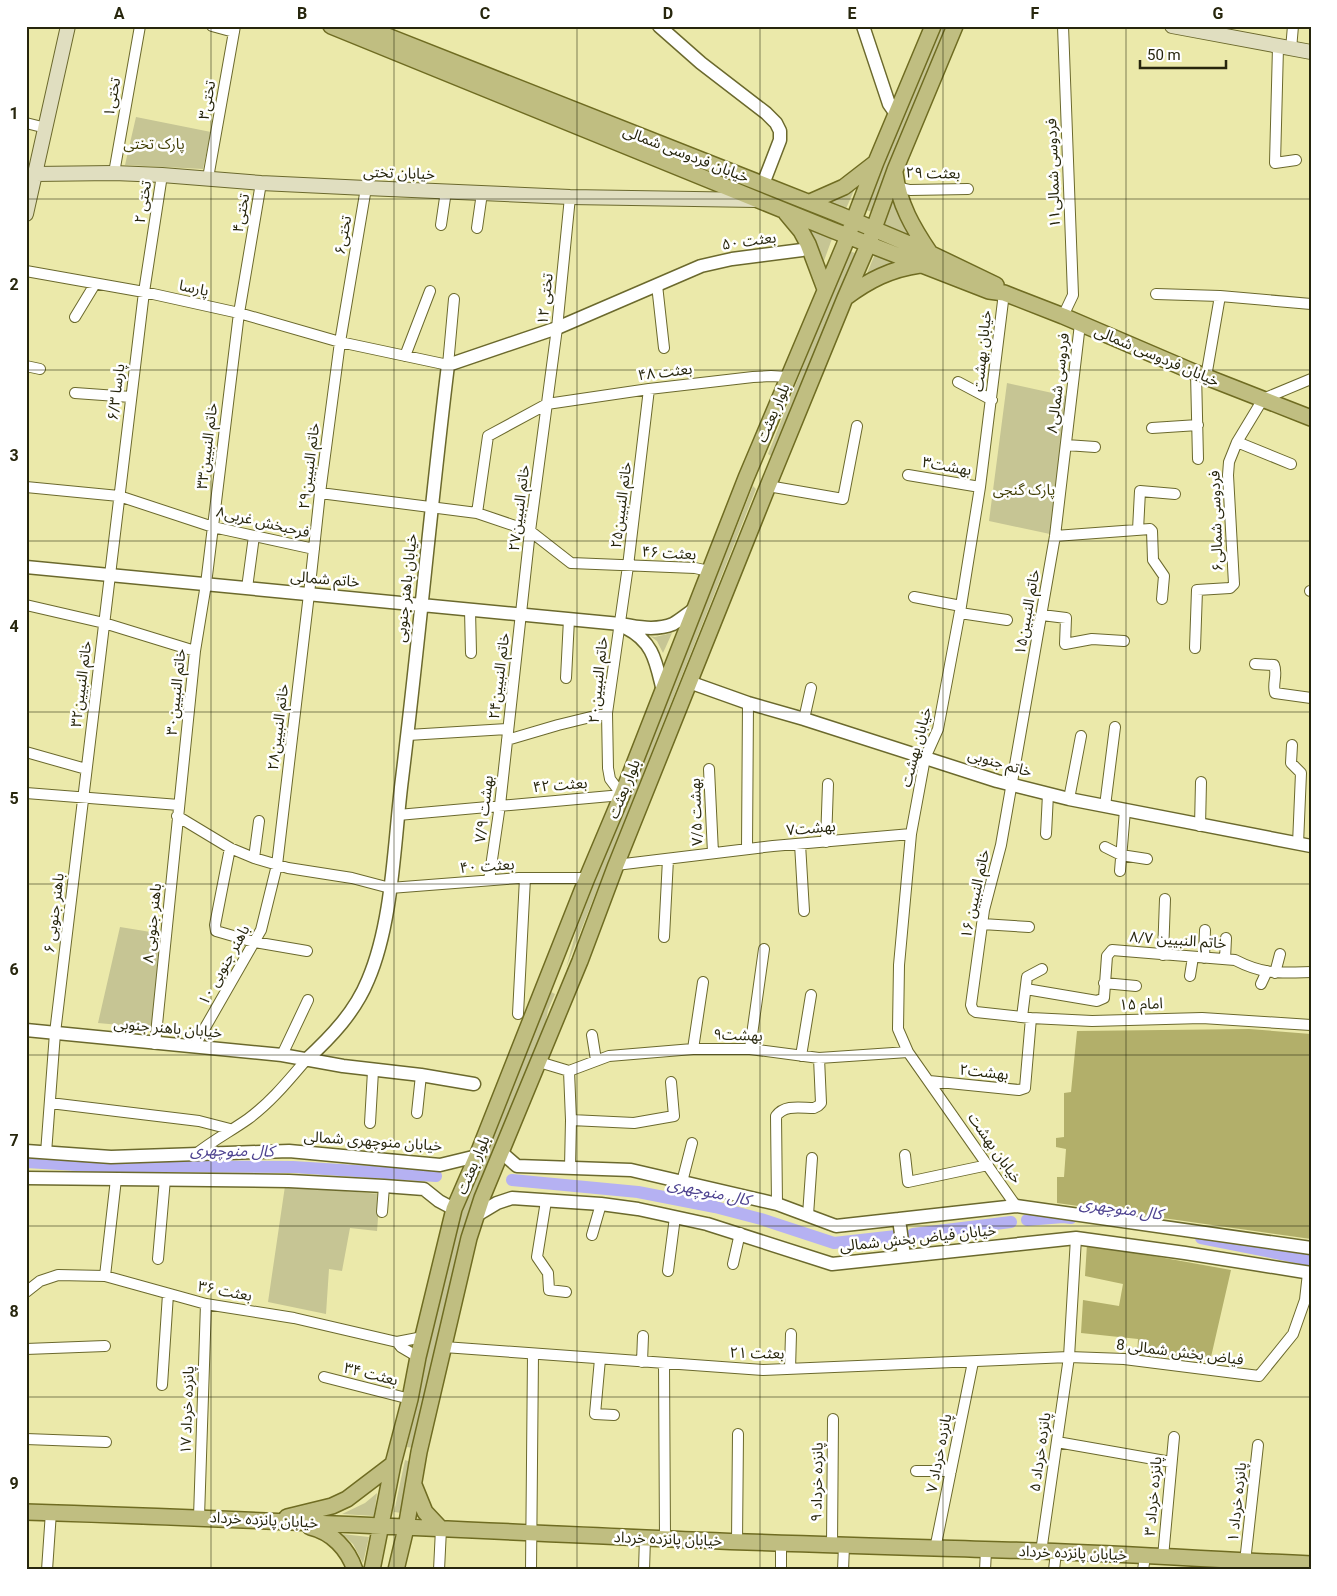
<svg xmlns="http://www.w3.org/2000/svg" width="1337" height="1596" font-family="Roboto,'Noto Sans Arabic',sans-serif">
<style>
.green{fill:#c6c594}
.forest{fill:#b2af6a}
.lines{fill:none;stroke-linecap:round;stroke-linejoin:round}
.canal{stroke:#b5b1f2;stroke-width:12}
.minor-casing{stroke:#6b692d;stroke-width:12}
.tertiary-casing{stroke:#6b692d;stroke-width:15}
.secondary-casing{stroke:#6b692d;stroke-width:16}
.primary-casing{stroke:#6f6c22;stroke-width:18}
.minor{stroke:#fff;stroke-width:10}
.tertiary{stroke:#fff;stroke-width:12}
.secondary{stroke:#e0dec0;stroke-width:14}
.primary{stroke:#c0be81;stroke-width:15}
.grid{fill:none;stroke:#27260d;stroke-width:1;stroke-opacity:0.55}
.labels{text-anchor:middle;stroke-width:5;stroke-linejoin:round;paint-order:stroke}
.street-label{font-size:15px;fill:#27260d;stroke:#fff}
.park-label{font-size:15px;fill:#413e05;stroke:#fff}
.water-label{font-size:16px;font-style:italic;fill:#4e4390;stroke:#fff}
.neatline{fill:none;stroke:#27260d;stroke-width:2}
.grid-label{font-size:16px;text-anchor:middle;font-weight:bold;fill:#27260d}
</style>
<rect width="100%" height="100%" fill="#ebe9aa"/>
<!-- green -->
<path class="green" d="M940,26H947L872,212L866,210Z
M136,117L211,132L203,169L125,165Z
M859,179L845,211L823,203Z
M894,195L915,240L882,226Z
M802,224L833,236L821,269Z
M849,251L855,253L771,456L768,454Z
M875,254L901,264L865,278Z
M1007,383L1066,396L1050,534L989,521Z
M753,486L756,489L566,968L577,928L598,874Z
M672,633L663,653L657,641L650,636L655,637Z
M120,927L163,934L152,1028L98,1023Z
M551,992L555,994L548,1010L544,1031L461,1234L413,1448L407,1447L454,1232Z
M285,1186L380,1194L377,1231L350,1228L342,1271L329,1269L326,1314L268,1302Z
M405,1460L411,1462L402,1513L394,1512Z
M377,1493L374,1516L342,1514L365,1503Z
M342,1534L369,1537L363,1563L353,1544Z"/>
<!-- forest -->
<path class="forest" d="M1249,1029L1311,1034V1239L1057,1203V1177H1064L1066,1149L1056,1147V1138L1064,1137V1093L1071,1092L1077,1031Z
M1087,1244L1231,1270L1211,1357L1137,1356L1138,1339L1081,1333L1083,1300L1119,1306L1123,1284L1085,1276Z"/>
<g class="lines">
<!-- canal -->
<path class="canal" d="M26,1162L93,1166L293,1167L436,1176
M512,1180L638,1192L715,1207L761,1219L834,1243L896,1236
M1027,1220L1063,1217L1071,1218
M913,1234L1011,1222
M1201,1238L1311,1260"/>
<defs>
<path id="minor" d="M212,26L234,32
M1063,26L1073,295L1063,316
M1278,47L1275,163L1296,160
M1291,49L1293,26
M26,123L46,128
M114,173L140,26
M208,178L235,26
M897,187L910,190L968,189
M441,225L446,191
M477,228L482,193
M26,271L144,292L239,313L340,342L448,365L454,299
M657,285L664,348
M1004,293L980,487L961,606L938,729L925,758L911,834L899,965L898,1029L908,1052L1016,1206
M1156,294L1220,296
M75,317L95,284
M1080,324L1055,536L1001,845L984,910L971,1005L973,1010L976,1012L1031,1018L1092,1021L1202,1018L1311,1025
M405,356L430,291
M26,366L40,369
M1196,373L1198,459
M1206,377L1220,296L1311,304
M958,382L992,400
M75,393L131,397
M1152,428L1198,425
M1237,442L1291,464
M1066,445L1095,447
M908,475L980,487
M768,486L843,499L857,426
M26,487L119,496L213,527L314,549
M320,493L477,513L530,531L571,563L695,568L709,571
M477,513L488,436L547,404L649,389L753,377L771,376L788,377
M1138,530L1140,491L1175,494
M1055,536L1150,529L1152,531L1153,560L1164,576L1162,599
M247,588L254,536
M1310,591H1311
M914,597L961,606
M26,605L104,623L195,651
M470,610L471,653
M960,613L1007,620
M1042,615L1066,618L1065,644L1092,639L1124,641
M1195,648L1197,590L1230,588L1234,584L1228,475L1229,462L1237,442L1263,399L1311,379
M1255,664L1274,665C1278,674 1272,684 1275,693L1311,698
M566,678L569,619
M804,719L811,688
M408,735L507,729
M507,740L558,725L607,713
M1292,745L1291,763L1301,773L1298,844
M26,752L86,769
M709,769L713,853
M26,793L179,805
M622,795L610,779L608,768L607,713L628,566L649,389
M1069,799L1081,736
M1105,806L1115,727
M398,815L622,795
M177,816L230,848L254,858L288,868L352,878L390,888L519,878H587
M1200,826L1201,782
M1046,834L1048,794
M826,842L828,784
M800,844L804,911
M1105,847L1121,855L1147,859
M230,848L215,925L216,931L254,942L307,951
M747,849L748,703
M254,858L259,821
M616,865L773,846L911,834
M1120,871L1125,810
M489,880L500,805L530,531L557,328L570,197
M982,924L1029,927
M664,937L668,859
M1163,955L1165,899
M1204,958L1205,930
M1225,959L1226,938
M1275,973L1280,954
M1190,976L1193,957
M1104,983L1136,986
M1261,984L1267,971
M1026,989L1097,1001L1104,998L1107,956L1112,950L1235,960C1264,975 1280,973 1311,972
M518,1014L525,878
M1022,1017L1027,977L1042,969
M592,1035L596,1060
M155,1044L195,651L206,584L239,313L261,183
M194,1047L261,930L277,865L309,594L320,493L340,342L366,188
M693,1049L703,982
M750,1049L764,949
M282,1055L308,1000
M801,1056L811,995
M539,1062L569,1071
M569,1071L609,1056L693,1049H750L819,1058L908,1052
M569,1071L571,1120L570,1167
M929,1081L1019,1090L1025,1088L1031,1018
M50,1103L199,1121L230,1129
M417,1113L421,1075
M571,1120L634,1123L674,1116L671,1082
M370,1123L373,1071
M46,1153L55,1033L144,292L162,175
M196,1154C212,1141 231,1131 248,1119C271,1102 288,1081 306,1060
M905,1155L908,1182L988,1165
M682,1182L692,1143
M546,1201L537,1257L548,1273L549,1290L566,1292
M777,1204L776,1116C785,1104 801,1108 814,1108L818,1106L821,1103L819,1058
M382,1212L384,1186
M808,1215L812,1158
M592,1235L601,1204
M158,1259L165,1179
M733,1264L740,1233
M668,1271L675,1217
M105,1276L116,1179
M26,1292L40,1281L58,1275L105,1276L206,1304L294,1318L397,1342L401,1347L418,1357
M397,1342L423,1337
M444,1347L763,1370L1069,1357L1124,1359L1259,1376L1293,1334L1305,1300L1308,1273
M26,1349L105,1346
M600,1359L595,1414L614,1415
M642,1362L643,1336
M664,1363L665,1539
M790,1369L791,1334
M324,1377L410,1399
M162,1385L168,1294
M26,1439L106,1442
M1057,1442L1171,1462
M916,1471H951
M199,1517L206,1304
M737,1542L738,1434
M832,1545L833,1419
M935,1549L973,1362
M1041,1552L1069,1357L1076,1238
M1163,1557L1174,1437
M1245,1562L1258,1445
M47,1570L51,1512
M439,1570L441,1529
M531,1570L533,1354
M644,1570L645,1538
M781,1570V1543
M843,1570L844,1546
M985,1570L986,1550
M1054,1570L1056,1552
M1143,1570L1145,1556"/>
<path id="tertiary" d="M659,26L701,63L766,113L776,123L780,131V140L763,184
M863,26L889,104L896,114
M26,567L620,624C636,627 656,631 673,624C680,620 687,614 693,610
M626,628C654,642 656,663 663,691
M689,682L748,703L804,719L997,781L1069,799L1311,846
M26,1030L282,1055L343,1066L421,1075L474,1084
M306,1060C331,1037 355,1012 368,980C393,922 394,842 402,779C419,641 431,503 448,365L557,328L701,266L732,259L802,250
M26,1151L111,1157L289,1151L440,1165L477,1156
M502,1153L517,1166L631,1170L777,1204L836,1226L1016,1206L1311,1248
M26,1178L289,1181L384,1186L424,1189L439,1201L454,1209
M477,1215L497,1203L512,1198L601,1204L638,1209L707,1224L832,1264L1076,1238L1185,1253L1311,1273
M899,1219L904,1256"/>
<path id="secondary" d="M1172,26L1311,52
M35,174L114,173L162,175L261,183L366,188L570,197L756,200
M26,214L68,26"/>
<path id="primary" d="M331,26L832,230L989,291L1004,293L1063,316L1196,373L1311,418
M362,26L838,214L921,249L996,285
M895,173C899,204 913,228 930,253
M810,202L844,187L875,163
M786,213L801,231L808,244L825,289
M845,298C869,280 891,269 920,265
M414,1485L425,1512L441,1529
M26,1512C233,1518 439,1529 646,1538C777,1544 908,1547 1040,1551C1130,1554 1220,1560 1311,1564
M287,1517L332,1506L347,1499L393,1464
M310,1527C332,1532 348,1549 355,1570
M372,1570L393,1464L410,1399L418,1357L454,1209L477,1156L587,878L622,795L746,478L844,246L876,162L933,26
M396,1570L406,1528L419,1452L469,1238L482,1198L580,961L616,865L768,486L845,298L868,245L895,170L955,26"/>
</defs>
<!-- minor casing -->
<use href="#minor" class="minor-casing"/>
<!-- tertiary casing -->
<use href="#tertiary" class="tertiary-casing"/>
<!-- secondary casing -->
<use href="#secondary" class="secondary-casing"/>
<!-- primary casing -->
<use href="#primary" class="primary-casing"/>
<!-- minor -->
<use href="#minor" class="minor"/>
<!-- tertiary -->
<use href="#tertiary" class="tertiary"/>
<!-- secondary -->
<use href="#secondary" class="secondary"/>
<!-- primary -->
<use href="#primary" class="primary"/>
</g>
<!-- grid -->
<path class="grid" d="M211,26V1570M394,26V1570M577,26V1570M760,26V1570M943,26V1570M1126,26V1570M26,199H1311M26,370H1311M26,541H1311M26,712H1311M26,884H1311M26,1055H1311M26,1226H1311M26,1397H1311"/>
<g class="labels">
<!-- street labels -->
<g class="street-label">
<text transform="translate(112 97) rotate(-80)" y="5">تختی۱</text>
<text transform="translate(207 100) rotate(-80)" y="5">تختی۳</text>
<text transform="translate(686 154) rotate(21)" y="5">خیابان فردوسی شمالی</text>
<text transform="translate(399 173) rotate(2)" y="5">خیابان تختی</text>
<text transform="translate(933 173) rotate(1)" y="5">بعثت ۲۹</text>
<text transform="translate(1053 173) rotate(-92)" y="5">فردوسی شمالی۱۱</text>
<text transform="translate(143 202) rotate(-81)" y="5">تختی ۲</text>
<text transform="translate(241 213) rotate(-80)" y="5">تختی۴</text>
<text transform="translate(343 235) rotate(-80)" y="5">تختی۶</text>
<text transform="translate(749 241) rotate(-8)" y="5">بعثت ۵۰</text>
<text transform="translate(194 288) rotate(12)" y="5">پارسا</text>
<text transform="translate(545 299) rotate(-84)" y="5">تختی ۱۲</text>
<text transform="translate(982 351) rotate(-84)" y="5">خیابان بهشت</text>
<text transform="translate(1157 356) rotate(23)" y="5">خیابان فردوسی شمالی</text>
<text transform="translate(665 372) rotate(-7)" y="5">بعثت ۴۸</text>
<text transform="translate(1058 383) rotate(-83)" y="5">فردوسی شمالی۸</text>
<text transform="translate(116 392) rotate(-83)" y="5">پارسا ۶/۳</text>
<text transform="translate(773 413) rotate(-67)" y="5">بلوار بعثت</text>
<text transform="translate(207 446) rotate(-83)" y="5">خاتم النبیین۳۳</text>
<text transform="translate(309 466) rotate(-83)" y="5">خاتم النبیین۲۹</text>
<text transform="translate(947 466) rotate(10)" y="5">بهشت۳</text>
<text transform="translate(621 505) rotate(-83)" y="5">خاتم النبیین۲۵</text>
<text transform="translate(519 508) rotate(-83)" y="5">خاتم النبیین۲۷</text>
<text transform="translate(1216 521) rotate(-92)" y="5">فردوسی شمالی۶</text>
<text transform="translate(263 522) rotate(13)" y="5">فرحبخش غربی۸</text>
<text transform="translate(669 553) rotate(3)" y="5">بعثت ۴۶</text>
<text transform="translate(325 579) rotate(5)" y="5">خاتم شمالی</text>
<text transform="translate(406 588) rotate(-84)" y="5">خیابان باهنر جنوبی</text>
<text transform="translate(1027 612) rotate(-80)" y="5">خاتم النببین۱۵</text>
<text transform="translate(499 676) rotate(-83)" y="5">خاتم النبیین۲۴</text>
<text transform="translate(598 680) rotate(-84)" y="5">خاتم النبیین۲۰</text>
<text transform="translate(81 684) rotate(-83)" y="5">خاتم النبیین۳۲</text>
<text transform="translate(176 692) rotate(-84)" y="5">خاتم النبیین۳۰</text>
<text transform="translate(278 727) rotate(-83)" y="5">خاتم النبیین۲۸</text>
<text transform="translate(916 747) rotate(-75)" y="5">خیابان بهشت</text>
<text transform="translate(1000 763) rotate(16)" y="5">خاتم جنوبی</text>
<text transform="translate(560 785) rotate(-5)" y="5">بعثت ۴۲</text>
<text transform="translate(624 789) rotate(-68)" y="5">بلوار بعثت</text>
<text transform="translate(484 809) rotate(-83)" y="5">بهشت ۷/۹</text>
<text transform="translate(696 812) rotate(-92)" y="5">بهشت ۷/۵</text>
<text transform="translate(811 828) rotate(-5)" y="5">بهشت۷</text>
<text transform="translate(487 866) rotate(-4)" y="5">بعثت ۴۰</text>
<text transform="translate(975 894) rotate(-78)" y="5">خاتم النبیین ۱۶</text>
<text transform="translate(54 913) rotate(-83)" y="5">باهنر جنوبی ۶</text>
<text transform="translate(152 923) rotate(-84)" y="5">باهنر جنوبی ۸</text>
<text transform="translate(1178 940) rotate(4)" y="5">خاتم النبیین ۸/۷</text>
<text transform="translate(224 965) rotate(-61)" y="5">باهنر جنوبی ۱۰</text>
<text transform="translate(1141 1004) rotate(-2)" y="5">امام ۱۵</text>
<text transform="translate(168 1028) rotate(5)" y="5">خیابان باهنر جنوبی</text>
<text transform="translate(738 1035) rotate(2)" y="5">بهشت۹</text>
<text transform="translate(984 1072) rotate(6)" y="5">بهشت۲</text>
<text transform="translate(373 1141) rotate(4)" y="5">خیابان منوچهری شمالی</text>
<text transform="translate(995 1148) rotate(55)" y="5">خیابان بهشت</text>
<text transform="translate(473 1165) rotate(-67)" y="5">بلوار بعثت</text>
<text transform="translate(918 1238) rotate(-6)" y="5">خیابان فیاض بخش شمالی</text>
<text transform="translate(225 1291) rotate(11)" y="5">بعثت ۳۶</text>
<text transform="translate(1180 1352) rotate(7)" y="5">فیاض بخش شمالی 8</text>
<text transform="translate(757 1353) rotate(1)" y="5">بعثت ۲۱</text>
<text transform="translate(371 1374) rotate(14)" y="5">بعثت ۳۴</text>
<text transform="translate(187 1410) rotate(-88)" y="5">پانزده خرداد ۱۷</text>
<text transform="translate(1040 1452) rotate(-82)" y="5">پانزده خرداد ۵</text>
<text transform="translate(939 1453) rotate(-79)" y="5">پانزده خرداد ۷</text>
<text transform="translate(817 1482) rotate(-89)" y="5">پانزده خرداد ۹</text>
<text transform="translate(1153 1496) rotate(-85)" y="5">پانزده خرداد ۳</text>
<text transform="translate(1237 1502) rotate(-84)" y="5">پانزده خرداد ۱</text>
<text transform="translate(264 1520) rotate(3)" y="5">خیابان پانزده خرداد</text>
<text transform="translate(668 1539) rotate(2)" y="5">خیابان پانزده خرداد</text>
<text transform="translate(1073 1553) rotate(2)" y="5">خیابان پانزده خرداد</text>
</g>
<!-- park labels -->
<g class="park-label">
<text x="154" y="149">پارک تختی</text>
<text x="1024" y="495">پارک گنجی</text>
</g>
<!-- water labels -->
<g class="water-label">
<text transform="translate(232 1150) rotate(1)" y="6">کال منوچهری</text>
<text transform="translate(709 1191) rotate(12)" y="6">کال منوچهری</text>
<text transform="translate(1121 1208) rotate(8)" y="6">کال منوچهری</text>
</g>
</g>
<!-- border -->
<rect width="1337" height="1596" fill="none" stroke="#ffffff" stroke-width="55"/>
<!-- scale -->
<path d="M1140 60v8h86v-8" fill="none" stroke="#27260d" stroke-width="2.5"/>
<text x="1147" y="60" font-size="15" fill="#27260d" stroke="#ffffff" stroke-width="4" paint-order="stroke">50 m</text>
<rect x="28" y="28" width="1282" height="1540" class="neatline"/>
<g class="grid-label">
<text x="119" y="19">A</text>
<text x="302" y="19">B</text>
<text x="485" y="19">C</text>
<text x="668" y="19">D</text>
<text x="852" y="19">E</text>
<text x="1035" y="19">F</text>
<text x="1218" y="19">G</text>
<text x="14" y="119">1</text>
<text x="14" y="290">2</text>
<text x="14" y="461">3</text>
<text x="14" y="632">4</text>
<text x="14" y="804">5</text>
<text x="14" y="975">6</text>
<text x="14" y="1146">7</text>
<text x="14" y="1317">8</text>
<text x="14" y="1489">9</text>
</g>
</svg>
